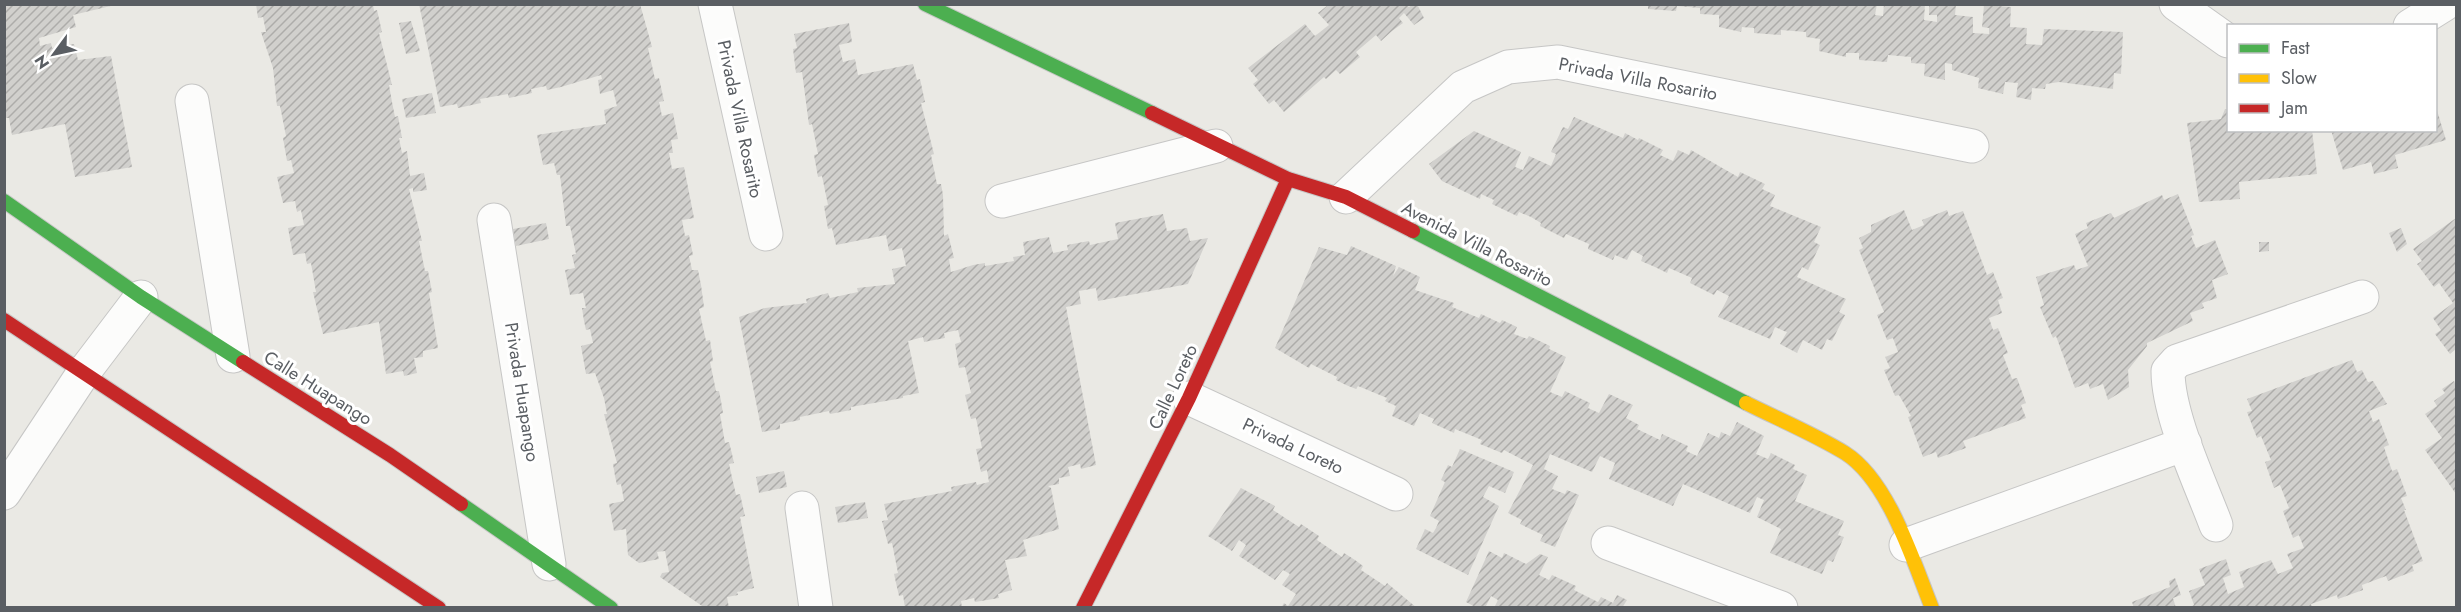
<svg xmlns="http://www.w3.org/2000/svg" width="2461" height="612" font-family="Jost,sans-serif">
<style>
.building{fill:url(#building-hatch)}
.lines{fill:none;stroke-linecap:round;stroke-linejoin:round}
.street-casing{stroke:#c6c6c5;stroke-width:35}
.fast-casing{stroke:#c7c7c6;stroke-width:16}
.slow-casing{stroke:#c7c7c6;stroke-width:16}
.jam-casing{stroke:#c7c7c6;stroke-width:16}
.street{stroke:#fcfcfb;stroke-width:33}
.fast{stroke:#4caf50;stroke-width:14}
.slow{stroke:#ffc107;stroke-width:14}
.jam{stroke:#c62828;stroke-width:14}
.labels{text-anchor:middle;stroke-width:6;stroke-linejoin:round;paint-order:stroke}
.street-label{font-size:18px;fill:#5a5e63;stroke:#fff}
</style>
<defs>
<pattern id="building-hatch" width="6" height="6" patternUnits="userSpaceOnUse" patternTransform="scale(1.5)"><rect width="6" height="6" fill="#d1d0cd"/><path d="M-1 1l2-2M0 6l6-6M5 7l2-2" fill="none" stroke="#adacaa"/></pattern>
</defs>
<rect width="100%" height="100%" fill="#eae9e4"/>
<!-- building -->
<path class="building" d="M4,4H119L73,15L76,27L39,38L40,46L51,43L52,48L74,44L78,60L111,56L132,167L75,177L65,124L12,135L9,118H5L4,112Z
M256,4H373L374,11L377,10L382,32L379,33L392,85H389L392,102L395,117L398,116L402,138H399L402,153L407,151L410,176L424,173L427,190L413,192V188L409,189L422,241H419L425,271H428L432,292L429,293L438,348L423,351V357L414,358L417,373L404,376L403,371L386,374L379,322L323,334L313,292H316L311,263L307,264L305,253L293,255L288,228L304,225L301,210L297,212L295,201L283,203L277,177L294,173L291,160L287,161L283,138L286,136L280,106H277L273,68L261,32H266L263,17L258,18Z
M419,4H640L652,47L648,48L655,79L659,78L664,101L659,102L662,116L673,113L678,139L671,140L673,153H669L672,169L684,167L694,218L682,220L685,236L689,235L693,255L689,256L692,270H698L701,285L704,307L699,309L706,341L710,340L713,361L710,362L716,391H719L721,401L723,413L720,414L725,443L729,442L732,454L734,463L729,464L736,495L740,494L745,516L740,517L754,588L737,592L738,595L727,597L729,608H705L660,577L662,573L669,572L665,551L657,552L659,559L639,563L628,555L626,529L614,531L609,504L624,501L621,484L617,485L615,476L613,464L617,463L604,414H607L604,398L595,373L586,374L581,346L593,343L590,329L586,330L584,321L582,308H586L583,293L570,295L565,270L575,268L572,255L576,254L570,226H566L560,175H557L554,163L543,165L537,135L606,124L604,110L617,106L613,90L600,94L598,80L602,79L601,75L561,87L547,90L546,86L531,89L532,93L509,98L508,94L480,99L481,103L458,108L457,104L440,107Z
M1413,4H1417L1424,18L1414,25L1404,13L1399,18L1403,23L1392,31L1381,41L1376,35L1356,52L1360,57L1340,74L1336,70L1326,79L1324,77L1284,112L1274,100L1269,104L1253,84L1258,80L1248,68L1305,24L1315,36L1329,25L1318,13L1328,5H1406L1409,7Z
M1648,4H1877L1875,15L1883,16L1884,4H1925L1924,20L1937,22V15H1929V4H1956L1955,15L1973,17V33L1989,34V28L1982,27L1984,5L2011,7L2010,27L2027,28L2026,44L2042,45L2044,29L2123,32L2121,74L2114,73L2113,89L2059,82L2046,84L2045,89L2032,88L2031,100L2016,97L2018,83L2005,82L2003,94L1978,88L1979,78L1952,70V64L1945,63V80L1924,76L1925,64L1911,63V57L1888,55L1887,62L1859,60V53H1846V57L1819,51L1820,39L1806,37V32L1781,30V35L1754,33V28L1742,27L1741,32L1719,27V15L1700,14V8L1677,6L1676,11L1648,9Z
M411,21L420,51L406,54L399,23Z
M849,23L852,42L839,45L843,62L855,59L858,75L913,64L917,80L920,79L925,102L921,103L934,154L931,155L937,184H941L943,195L944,236L948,234L954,258L949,259L951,272L973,265L985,263V266L1014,261L1013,257L1025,255L1023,242L1049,237L1053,253L1068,250L1067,245L1089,241L1090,245L1118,239L1115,223L1163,214L1167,231L1187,228L1190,241L1208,238L1188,284L1098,301L1096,288L1079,291L1081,304L1066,307L1096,465L1081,469L1080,464L1068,467L1070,476L1059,478V484L1048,486L1051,488L1059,529L1023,540L1027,556L1005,560L1012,590L998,594L999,598L975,602L974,598L961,601L962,608H905L903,595L899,596L894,574L898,573L892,543L888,544L882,521L888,520L884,504L952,491L951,487L976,482L977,485L989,482L987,470L981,472L976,449L982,448L976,418L971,419L965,395L971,393L965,367L959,368L955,344L961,342L958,330L944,333L945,338L924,342L923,337L908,341L919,393L903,396V398L851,407V410L830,414L829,411L800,417V420L780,424V429L762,432L739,317L765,308L807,303L806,299L828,293L830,298L858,292L857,288L895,284L892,269L906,266L902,248L889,251L886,235L836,245L832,228L828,229L824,206L828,205L822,176L818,177L814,155L818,154L812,124L809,125L802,72L796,73L793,49L797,48L794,34Z
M432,93L436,113L406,118L402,99Z
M2436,107L2446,140L2395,155L2398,168L2374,174L2371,162L2343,170L2331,130H2436Z
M2225,109H2228V130H2312L2317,174L2239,182L2240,199L2199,202L2187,123L2221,119Z
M1574,117L1623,138L1625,133L1638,140L1639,138L1663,150L1660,155L1673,161L1678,150L1689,155L1691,150L1738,177L1740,172L1765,184L1762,189L1775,195L1770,206L1821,227L1814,242L1820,245L1808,270L1802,267L1797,277L1846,299L1839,312L1845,315L1832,341L1827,339L1822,350L1803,340L1797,353L1780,344L1787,332L1784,331L1775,327L1770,339L1718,317L1729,296L1717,290L1714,295L1690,283L1692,278L1669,268L1667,273L1655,267L1641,261L1643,256L1632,250L1627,260L1615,255L1613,260L1588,249L1589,244L1566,234L1564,238L1540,226L1541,223L1531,217L1519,212L1517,216L1492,204L1494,200L1481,194L1480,199L1442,181L1429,164L1474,131L1521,152L1515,167L1523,170L1529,156L1551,166L1556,154L1551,152L1563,127L1568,129Z
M2178,194L2194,235L2191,236L2196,248L2215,240L2228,274L2212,280L2217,298L2202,303L2204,308L2190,313L2193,321L2147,343V346L2128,370L2129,387L2108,400L2103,384L2090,389L2088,383L2075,388L2056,336L2053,338L2040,307L2044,305L2036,277L2074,265L2076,270L2088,266L2075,234L2088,228L2086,223L2111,213L2114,218L2162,195L2164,200Z
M1904,210L1912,230L1924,225L1922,220L1947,210L1949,216L1963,211L1987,275L1993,272L2003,298L1998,300L2002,313L1989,318L1993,330L1998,328L2008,353L2003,355L2012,379L2017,378L2026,403L2021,405L2026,418L1963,441L1966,448L1938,458L1936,452L1923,457L1908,417L1911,416L1899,395L1895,396L1884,370L1890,368L1885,357L1898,352L1893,338L1887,340L1877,315L1884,312L1859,250L1863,248L1859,238L1871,232V225Z
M2456,218V349L2450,354L2435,334L2441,330L2433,318L2453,303L2439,283L2434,287L2417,264L2422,261L2413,249Z
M546,223L549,239L516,246L513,229Z
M2401,228L2407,244L2397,252L2389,233Z
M2259,242H2269V251L2259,252Z
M1351,246L1396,266L1393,276L1399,267L1420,277L1415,290L1454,303L1452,307L1479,318L1481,314L1500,323L1502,320L1517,327L1514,334L1527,339L1529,336L1550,346L1549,349L1566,357L1550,392L1562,397L1565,391L1590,403L1588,408L1599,413L1609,394L1633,405L1626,418L1639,425L1637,429L1660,440L1662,434L1688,446L1686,451L1697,456L1708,433L1719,438L1721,432L1730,436L1737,422L1764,436L1756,454L1768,459L1771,453L1795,465L1793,469L1807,475L1795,501L1844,521L1838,535L1844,537L1833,562L1828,560L1822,574L1770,553L1781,529L1757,517L1764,500L1757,497L1750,513L1683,484L1673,506L1609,479L1615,463L1600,456L1592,472L1550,454L1544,469L1558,476L1552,489L1565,494L1567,490L1579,495L1555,547L1540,541L1543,535L1520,524L1522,520L1508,513L1533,465L1504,450L1502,453L1480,444L1482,440L1455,429L1454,433L1432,423L1434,419L1420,413L1414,426L1392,416L1396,406L1385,401L1387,398L1358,386L1356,389L1346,385L1336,380L1337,377L1311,364L1309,368L1275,348L1319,247L1347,255Z
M2352,360L2357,372L2362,370L2368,382L2373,381L2387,404L2369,411L2373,422L2379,419L2389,445L2384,447L2392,471L2397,469L2407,496L2401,498L2406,510H2404L2423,561L2412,565L2414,571L2388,581L2386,576L2362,585L2363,590L2338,599L2337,595L2311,604L2312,608H2189L2194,605L2189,591L2205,585L2199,569L2226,559L2231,575L2223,578L2228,594L2244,587L2239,572L2271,560L2278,574L2293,568L2287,554L2304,548L2299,535L2293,538L2283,511L2289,508L2280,485L2274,488L2265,462L2271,460L2261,436L2257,438L2247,412L2252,411L2247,399Z
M2454,381L2456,385V494L2425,450L2442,438L2425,414L2437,406L2434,401L2445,393L2442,389Z
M1460,449L1514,472L1505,493L1489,486L1483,497L1499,506L1468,575L1416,549L1425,529L1433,533L1436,528L1439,521L1430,516L1445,482L1441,480L1448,465L1452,467Z
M784,471L787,487L759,493L756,477Z
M1241,488L1275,506L1273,510L1299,527L1301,524L1319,536L1317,540L1342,557L1344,553L1355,560L1363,566L1361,570L1385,586L1387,583L1417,608H1281L1284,603L1288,606L1296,594L1282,585L1290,574L1283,570L1275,580L1239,556L1246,545L1239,540L1232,551L1208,536Z
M865,502L868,518L838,523L835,507Z
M1489,551L1502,558L1504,553L1526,564L1540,554L1548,557L1539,575L1549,580L1552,575L1576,586L1574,590L1598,602L1601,597L1613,603L1617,595L1627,600L1622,608H1494L1498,600L1491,596L1485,608H1477L1466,602Z
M2175,578L2181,595L2173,598L2176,608H2134L2132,602L2170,587L2169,581Z"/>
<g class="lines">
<defs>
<path id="street" d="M715,4L766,234
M2176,4L2228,41
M2410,26L2445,4
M192,101L233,356
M1346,197L1463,87L1508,67L1558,62L1972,146
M1002,201L1216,146
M494,220L549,564
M1189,398L1396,494
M4,493L84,372L141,297
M802,508L816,608
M2216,525C2200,482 2168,416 2168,371L2177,361L2362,297
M1608,543L1781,608
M1906,545L2185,444"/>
<path id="fast" d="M925,4L1152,113
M4,201L141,297L243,362
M1413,231L1746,403
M461,504L611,608"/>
<path id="slow" d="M1746,403C1778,419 1814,434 1845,453C1889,481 1913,561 1932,608"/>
<path id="jam" d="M1152,113L1288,179L1346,197L1413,231
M4,320L439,608
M243,362L390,455L461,504
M1083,608L1189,398L1288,179"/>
</defs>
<!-- street casing -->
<use href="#street" class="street-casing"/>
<!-- fast casing -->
<use href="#fast" class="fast-casing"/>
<!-- slow casing -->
<use href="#slow" class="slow-casing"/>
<!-- jam casing -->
<use href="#jam" class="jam-casing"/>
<!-- street -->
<use href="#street" class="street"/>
<!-- fast -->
<use href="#fast" class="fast"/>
<!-- slow -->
<use href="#slow" class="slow"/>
<!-- jam -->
<use href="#jam" class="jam"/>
</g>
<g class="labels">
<!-- street labels -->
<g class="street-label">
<text transform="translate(1638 79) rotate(11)" y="6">Privada Villa Rosarito</text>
<text transform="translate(740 119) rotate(78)" y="6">Privada Villa Rosarito</text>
<text transform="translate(1477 244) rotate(27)" y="6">Avenida Villa Rosarito</text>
<text transform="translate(1173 387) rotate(-65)" y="6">Calle Loreto</text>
<text transform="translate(318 388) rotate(32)" y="6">Calle Huapango</text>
<text transform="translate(522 392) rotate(81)" y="6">Privada Huapango</text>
<text transform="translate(1293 446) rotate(25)" y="6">Privada Loreto</text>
</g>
</g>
<!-- border -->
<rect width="2461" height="612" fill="none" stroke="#5a5e63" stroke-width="12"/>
<!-- legend -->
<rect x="2227" y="24" width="210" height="108" fill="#ffffff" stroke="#bdbfc1" stroke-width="1.5"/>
<rect x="2239" y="44" width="30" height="9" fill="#4caf50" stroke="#bdbfc1" stroke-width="1.5"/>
<text x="2281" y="54" font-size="18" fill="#5a5e63">Fast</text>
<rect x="2239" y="74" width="30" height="9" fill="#ffc107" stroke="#bdbfc1" stroke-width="1.5"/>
<text x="2281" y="84" font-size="18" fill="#5a5e63">Slow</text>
<rect x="2239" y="104" width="30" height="9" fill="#c62828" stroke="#bdbfc1" stroke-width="1.5"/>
<text x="2281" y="114" font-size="18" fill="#5a5e63">Jam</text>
<!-- north arrow -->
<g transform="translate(54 54) rotate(237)" stroke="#ffffff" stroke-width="4.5" paint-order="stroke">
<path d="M0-4.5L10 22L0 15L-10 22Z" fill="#5a5e63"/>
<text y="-9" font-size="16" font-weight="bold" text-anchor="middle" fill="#5a5e63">N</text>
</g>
</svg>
